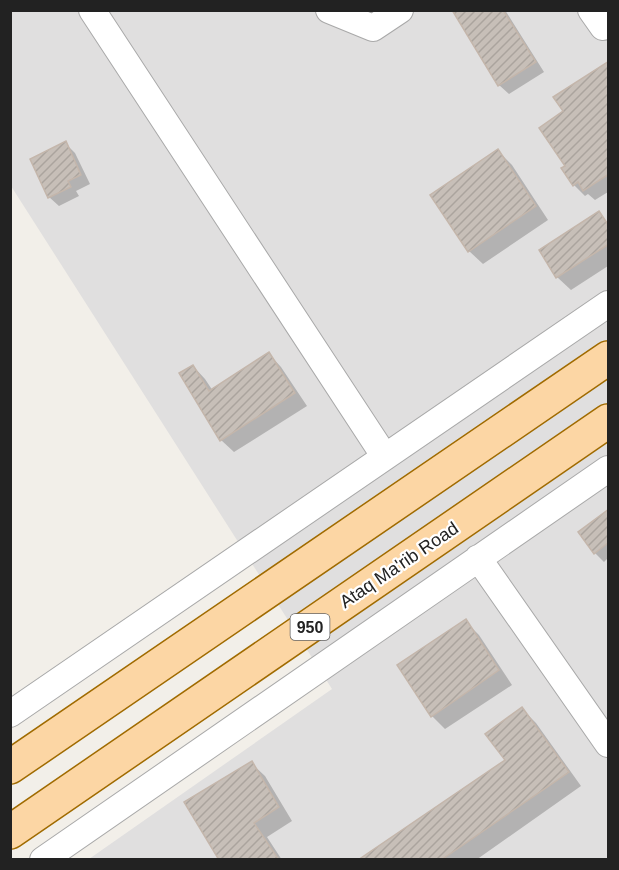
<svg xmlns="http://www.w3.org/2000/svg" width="619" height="870" font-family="Helvetica,sans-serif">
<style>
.residential{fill:#e0dfdf}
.shadow{fill:#0003}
.building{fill:url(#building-hatch);stroke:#c4b6ab;stroke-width:1.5}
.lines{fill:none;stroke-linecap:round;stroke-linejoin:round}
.minor-casing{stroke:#a9a9a9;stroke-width:28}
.primary-casing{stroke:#a06b00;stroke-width:36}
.minor{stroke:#fff;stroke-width:26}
.primary{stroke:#fcd6a4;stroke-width:33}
.labels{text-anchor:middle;stroke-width:4.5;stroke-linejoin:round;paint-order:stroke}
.shield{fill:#fff;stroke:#646464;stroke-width:1.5}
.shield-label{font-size:16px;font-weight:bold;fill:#222}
.street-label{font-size:18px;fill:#222;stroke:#fff}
</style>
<defs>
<pattern id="building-hatch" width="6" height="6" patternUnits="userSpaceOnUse" patternTransform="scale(1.5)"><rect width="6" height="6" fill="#c7bfb8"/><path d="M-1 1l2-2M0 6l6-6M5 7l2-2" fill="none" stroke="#aba49e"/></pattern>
</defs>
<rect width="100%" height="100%" fill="#f2efe9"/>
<!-- residential -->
<path class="residential" d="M11,11H608V859H89L332,689L11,186Z"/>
<!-- shadow -->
<path class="shadow" d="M481,10H505L544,72L509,94L499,85Z
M608,63V192L595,200L588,194L585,196L574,185L567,166L565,111Z
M65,143L75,153L90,184L76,191L79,196L59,206L49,197Z
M498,151L512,165L548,220L483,264L469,251Z
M599,213L608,223V266L571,290L557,277Z
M269,354L281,367L307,406L234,452L221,440L193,366L205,379L213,391Z
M608,520V558L604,562L595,553Z
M465,621L479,635L512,685L445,729L432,716Z
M522,709L536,723L581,786L476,860H362L507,761Z
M251,763L265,776L292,821L267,837L282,860H221Z"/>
<!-- building -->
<path class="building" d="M452,10H503L536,62L498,86Z
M609,61V174L583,191L578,182L573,186L561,168L565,166L539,128L563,111L553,97Z
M66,141L81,175L68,181L71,187L48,198L30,159Z
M498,149L536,206L468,252L430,195Z
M599,211L609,226V244L556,278L539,250Z
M269,352L295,393L220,441L179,373L193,365L209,391Z
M609,509V542L594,554L578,532Z
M466,619L499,670L431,717L397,665Z
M522,707L569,772L441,860H358L505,760L485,734Z
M252,761L279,807L254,823L279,860H219L184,802Z"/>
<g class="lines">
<defs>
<path id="minor" d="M92,10L385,457
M329,10L373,28L400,10
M591,10L603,27L608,23
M478,558L608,744
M10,714L608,304
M43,860L608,469"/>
<path id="primary" d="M10,767L608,358
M10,832L608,421"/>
</defs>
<!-- minor casing -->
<use href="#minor" class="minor-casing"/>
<!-- primary casing -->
<use href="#primary" class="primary-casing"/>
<!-- minor -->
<use href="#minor" class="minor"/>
<!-- primary -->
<use href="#primary" class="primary"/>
</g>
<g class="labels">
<!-- shield labels -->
<rect class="shield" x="290.5" y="614" width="39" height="26" rx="4.5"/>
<g class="shield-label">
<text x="310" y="633">950</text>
</g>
<!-- street labels -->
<g class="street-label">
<text transform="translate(399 565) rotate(-34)" y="6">Ataq Ma'rib Road</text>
</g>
</g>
<!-- border -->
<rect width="619" height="870" fill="none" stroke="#222222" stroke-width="24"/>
</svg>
